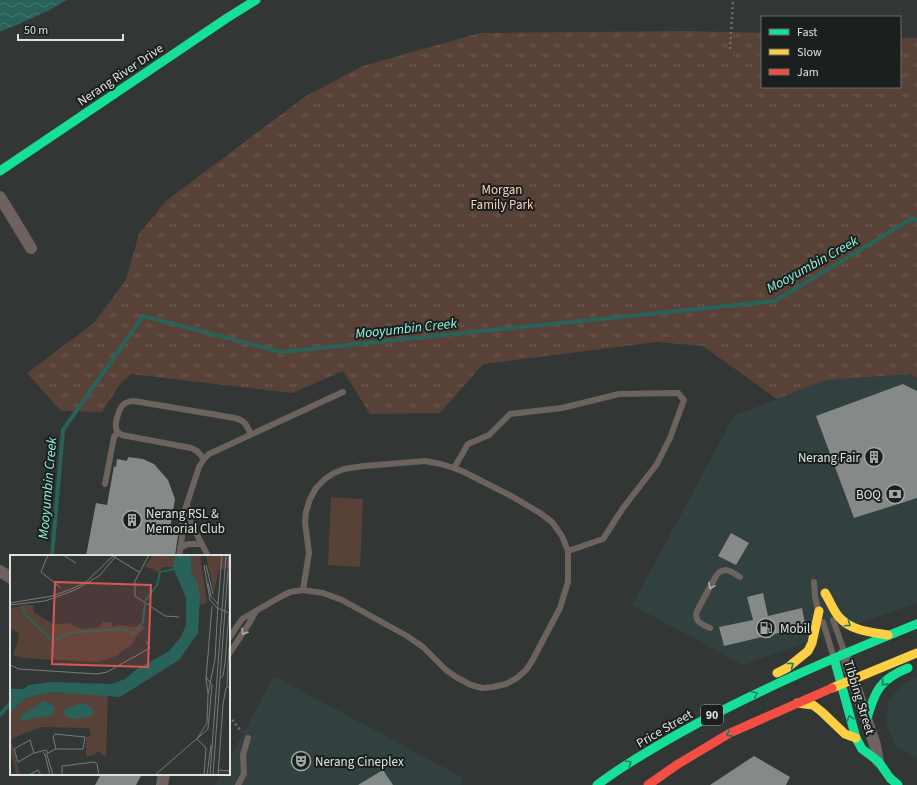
<svg xmlns="http://www.w3.org/2000/svg" width="917" height="785" font-family="'Source Sans 3',sans-serif">
<style>
.built{fill:#32413f}
.park{fill:url(#park-tufts)}
.garden{fill:#584237}
.water{fill:url(#water-waves)}
.lines{fill:none;stroke-linecap:round;stroke-linejoin:round}
.stream{stroke:#296258;stroke-width:4}
.building{fill:#858988}
.path{stroke:#716c68;stroke-width:2.5;stroke-dasharray:2 3;stroke-linecap:butt}
.lane{stroke:#6d625d;stroke-width:6}
.street{stroke:#6d625d;stroke-width:12}
.fast{stroke:#16e098;stroke-width:9}
.slow{stroke:#ffcf43;stroke-width:9}
.jam{stroke:#f24e42;stroke-width:9}
.oneway{stroke:#b0afac}
.oneway2{stroke:#18805b}
.labels{text-anchor:middle;stroke-width:4;stroke-linejoin:round;paint-order:stroke}
.shield{fill:#1b1f1e;stroke:#a3a8a6;stroke-width:1}
.shield-label{font-size:12px;font-weight:bold;fill:#dde3e1}
.street-label{font-size:13px;fill:#dde3e1;stroke:#1b1f1e}
.park-label{font-size:13px;fill:#fdd1bb;stroke:#1b1f1e}
.poi-label{font-size:13px;fill:#dde3e1;stroke:#1b1f1e;text-anchor:start}
.water-label{font-size:14px;font-style:italic;fill:#94f6e2;stroke:#1b1f1e}
.inset-river{fill:none;stroke:#296258;stroke-width:2}
.inset-road{fill:none;stroke:#767c7a;stroke-width:1}
.view{fill:#d85756;fill-opacity:0.15;stroke:#d85756;stroke-width:2}
.inset-edge{fill:none;stroke:#dde3e1;stroke-width:2}
</style>
<defs>
<pattern id="park-tufts" width="24" height="20" patternUnits="userSpaceOnUse"><rect width="24" height="20" fill="#584237"/><path d="M3 7l-1-3M5 7V3M7 7l1-3M15 17l-1-3M17 17v-4M19 17l1-3" fill="none" stroke="#705d54"/></pattern>
<pattern id="water-waves" width="16" height="10" patternUnits="userSpaceOnUse"><rect width="16" height="10" fill="#296258"/><path d="M0 5q4-4 8 0t8 0" fill="none" stroke="#487870"/></pattern>
</defs>
<rect width="100%" height="100%" fill="#323736"/>
<!-- built -->
<path class="built" d="M911,374L917,378V603L743,665L632,605L734,416L826,380Z
M274,676L463,778L460,785H215L221,774H229V760Z
M917,677V758L896,747L886,725L888,703L901,685Z"/>
<!-- park -->
<path class="park" d="M688,31L762,33V87H900V38H917V378L911,374L826,380L777,399L703,346L657,342L483,364L440,413L370,414L343,371L292,393L131,374L120,384L102,412L61,411L27,373L94,323L126,280L139,234L166,201L306,96L363,66L480,33Z"/>
<!-- garden -->
<path class="garden" d="M331,497L363,499L360,567L328,565Z"/>
<!-- water -->
<path class="water" d="M0,0H67L48,11L0,32Z"/>
<g class="lines">
<!-- stream -->
<path class="stream" d="M52,556L63,430L143,316L281,352L775,301L913,218L917,221
M0,715L11,702"/>
</g>
<!-- building -->
<path class="building" d="M903,384L917,391V498L854,518L816,416Z
M128,457L143,459L154,464L168,480L175,499L169,534L178,535L175,556H86L96,503L107,505L114,466L116,467L117,459L127,461Z
M731,533L749,543L736,565L718,556Z
M763,593L768,616L802,608L805,623L804,627L724,646L719,627L753,620L747,597Z
M754,756L790,777L786,785H710Z
M383,770L393,785H358Z
M101,774H142L136,785H95Z"/>
<g class="lines">
<!-- path -->
<path class="path" d="M730,49L733,0
M229,716L242,732"/>
<!-- lane -->
<path class="lane" d="M204,459L197,451L191,448L122,435C119,433 116,432 116,428C115,422 119,408 124,404C127,402 130,401 134,401L235,418C246,421 246,425 251,434
M454,468L468,444L489,435L510,414L562,408L619,394L678,393L684,400L670,438L657,464L623,508L603,539L568,551
M105,484L114,437L118,432
M187,504L191,523L208,556
M180,548L188,544H202
M179,556L183,531L182,519L199,467L204,459L209,454L343,392
M814,582L815,597L818,610
M833,620L844,651
M823,622L833,655
M710,628C701,624 694,622 697,611L716,576C723,565 732,572 740,577
M229,638L242,619L280,597L290,592L303,590L323,593L342,600L407,636L423,647L446,670L456,677L471,685L482,688L493,687L506,684L517,678L526,670L532,661L560,608L568,582V551L562,536L552,522L540,513L513,497L464,472L454,468L441,464L425,461L364,466L344,469L334,473L325,479L316,488L310,499L306,512L305,522L309,553L303,590
M229,654L250,622L256,611
M238,785L244,774L243,755L248,738"/>
<!-- street -->
<path class="street" d="M0,197L31,248
M0,571L11,578
M844,653L875,745L878,761
M162,785L164,774"/>
<!-- fast -->
<path class="fast" d="M0,171L227,18L256,0
M834,658L856,738L862,749L878,761L890,778L898,785
M867,718C875,691 880,679 908,668
M597,785C629,761 663,742 698,723C769,685 842,654 917,624"/>
<!-- slow -->
<path class="slow" d="M825,593C830,601 833,610 839,617C851,631 871,632 888,635
M777,673L787,668L808,651L812,643L819,611
M832,688L917,653
M797,703L813,705L822,712L845,734L856,738"/>
<!-- jam -->
<path class="jam" d="M648,785L678,764L730,733L832,688"/>
</g>
<!-- one-way arrows -->
<defs><path id="oneway-chevron" d="M-2-3.5L2.5 0L-2 3.5" fill="none" stroke-width="1.6" stroke-linecap="round" stroke-linejoin="round"/></defs>
<g class="oneway">
<use href="#oneway-chevron" transform="translate(711 586) rotate(118)"/>
<use href="#oneway-chevron" transform="translate(244 632) rotate(124)"/>
</g>
<g class="oneway2">
<use href="#oneway-chevron" transform="translate(848 624) rotate(34)"/>
<use href="#oneway-chevron" transform="translate(791 665) rotate(-37)"/>
<use href="#oneway-chevron" transform="translate(884 683) rotate(132)"/>
<use href="#oneway-chevron" transform="translate(755 694) rotate(-25)"/>
<use href="#oneway-chevron" transform="translate(850 718) rotate(-107)"/>
<use href="#oneway-chevron" transform="translate(729 734) rotate(152)"/>
<use href="#oneway-chevron" transform="translate(629 763) rotate(-32)"/>
</g>
<!-- icons -->
<defs>
<symbol id="building-ring" viewBox="-11 -11 22 22"><circle r="9.5" fill="#1b1f1e" stroke="#a1a7a5" stroke-width="1.5"/><path d="M-4-6H4V6H1V3H-1V6H-4ZM-2.5-4.3h1.7v1.8h-1.7ZM.8-4.3h1.7v1.8H.8ZM-2.5-1h1.7V.8h-1.7ZM.8-1h1.7V.8H.8Z" fill="#a1a7a5"/></symbol>
<symbol id="bank-ring" viewBox="-11 -11 22 22"><circle r="9.5" fill="#1b1f1e" stroke="#a1a7a5" stroke-width="1.5"/><path d="M-6-4H6V4H-6ZM0-2.3a2.3 2.3 0 1 0 0 4.6a2.3 2.3 0 1 0 0-4.6Z" fill="#a1a7a5"/></symbol>
<symbol id="fuel-ring" viewBox="-11 -11 22 22"><circle r="9.5" fill="#1b1f1e" stroke="#a1a7a5" stroke-width="1.5"/><path d="M-5.5-6h7V0h2V4h1.3V-2.5L3-4.5l.8-.8L6-3V5H2.5V1h-1V6h-7ZM-4.2-4.7v3.2H.2V-4.7Z" fill="#a1a7a5"/></symbol>
<symbol id="theatre-ring" viewBox="-11 -11 22 22"><circle r="9.5" fill="#1b1f1e" stroke="#a1a7a5" stroke-width="1.5"/><path d="M-5-5.5Q0-4 5-5.5V0Q5 5 0 6Q-5 5-5 0ZM-3.3-2.5H-1v1.5H-3.3ZM1-2.5H3.3v1.5H1ZM-2.8 1Q0 5.5 2.8 1Z" fill="#a1a7a5"/></symbol>
</defs>
<g fill-rule="evenodd">
<use href="#building-ring" x="863" y="446" width="22" height="22"/>
<use href="#bank-ring" x="884" y="483" width="22" height="22"/>
<use href="#building-ring" x="121" y="509" width="22" height="22"/>
<use href="#fuel-ring" x="755" y="617" width="22" height="22"/>
<use href="#theatre-ring" x="290" y="750" width="22" height="22"/>
</g>
<g class="labels">
<!-- shield labels -->
<rect class="shield" x="701" y="705" width="22" height="20" rx="3"/>
<g class="shield-label">
<text x="712" y="719">90</text>
</g>
<!-- street labels -->
<g class="street-label">
<text transform="translate(120 74) rotate(-34)" y="5">Nerang River Drive</text>
<text transform="translate(860 697) rotate(73)" y="5">Tibbing Street</text>
<text transform="translate(664 728) rotate(-30)" y="5">Price Street</text>
</g>
<!-- park labels -->
<g class="park-label">
<text x="502" y="194">Morgan<tspan x="502" dy="15">Family Park</tspan></text>
</g>
<!-- poi labels -->
<g class="poi-label">
<text x="860" y="462" text-anchor="end">Nerang Fair</text>
<text x="881" y="499" text-anchor="end">BOQ</text>
<text x="146" y="518">Nerang RSL &amp;<tspan x="146" dy="15">Memorial Club</tspan></text>
<text x="780" y="633">Mobil</text>
<text x="315" y="766">Nerang Cineplex</text>
</g>
<!-- water labels -->
<g class="water-label">
<text transform="translate(812 264) rotate(-29)" y="5">Mooyumbin Creek</text>
<text transform="translate(406 328) rotate(-6)" y="5">Mooyumbin Creek</text>
<text transform="translate(47 488) rotate(-85)" y="5">Mooyumbin Creek</text>
</g>
</g>
<!-- overview -->
<g transform="translate(10 555)">
<rect width="220" height="220" fill="#323736"/>
<path d="M144,0H165L163,12H153L148,17L135,11ZM181,0H190L197,48L189,50L185,22L181,17ZM220,0V12L209,15L204,37L196,1ZM17,50H23L24,57L44,70L58,68L71,74L89,72L93,67H101L103,72L109,70L126,72L129,69L136,73L129,78L121,90L106,101L88,107L14,103L3,100L9,82L8,78L0,73V53ZM41,137L98,140L96,202L88,196L84,200L76,202V182L81,180L79,173L31,172L9,180L1,185L10,220H7L0,195V158L15,143Z" fill="#584237"/>
<path d="M165,0H181V17L188,28L190,43L188,78L169,105L110,142L41,137L15,143L0,158V134H14L19,130L41,127L102,129L115,124L127,114L158,97L171,82L176,70V43L163,12ZM34,146L45,152L43,160L10,166L11,161ZM71,148L82,152L83,161L64,164L55,161L54,155Z" fill="#296258"/>
<path class="inset-river" d="M135,46L147,30L150,17L165,14M12,50L16,60L43,86L58,78L110,74L124,79L133,67L135,49"/>
<path class="inset-road" d="M38,0L31,17L51,33M53,0L66,8M101,0L129,17M139,0L125,26V41L155,61L169,62M194,10L200,45L207,53L220,58M196,10L203,39M198,28L201,41L208,49M0,48L42,41L64,33L77,26L104,0M208,49L212,0M0,50L35,46L65,35L89,21L107,0M219,54V15M0,110L9,114L87,119L97,117L140,93L136,86M211,123L213,121L215,108L219,58M217,131L219,92M198,138L196,124L202,51M187,184L196,193L194,220M187,184L197,168L198,139L205,104L208,49M24,198L20,185L4,194L8,207L24,198L36,195L38,198L35,200L33,197M38,198L46,194H73L75,182L45,179L43,182L46,194M35,200L40,220M37,200L43,220M208,215L220,216M19,220L28,215L31,220M52,220V211L84,207L87,209L89,220M145,220L198,174L202,130L196,122M197,220L201,190M200,220L216,0M203,220L219,0M208,220L213,149L216,133L220,131"/>
<path class="view" d="M45,27L141,30L138,112L42,109Z"/>
<rect width="220" height="220" class="inset-edge"/>
</g>
<!-- legend -->
<rect x="761" y="16" width="140" height="72" fill="#1b1f1e" stroke="#696d6c"/>
<rect x="769" y="29" width="20" height="6" fill="#16e098" stroke="#696d6c"/>
<text x="797" y="36" font-size="12" fill="#dde3e1">Fast</text>
<rect x="769" y="49" width="20" height="6" fill="#ffcf43" stroke="#696d6c"/>
<text x="797" y="56" font-size="12" fill="#dde3e1">Slow</text>
<rect x="769" y="69" width="20" height="6" fill="#f24e42" stroke="#696d6c"/>
<text x="797" y="76" font-size="12" fill="#dde3e1">Jam</text>
<!-- scale -->
<path d="M18 34v6h105v-6" fill="none" stroke="#dde3e1" stroke-width="2"/>
<text x="24" y="34" font-size="12" fill="#dde3e1" stroke="#1b1f1e" stroke-width="3" paint-order="stroke">50 m</text>
</svg>
